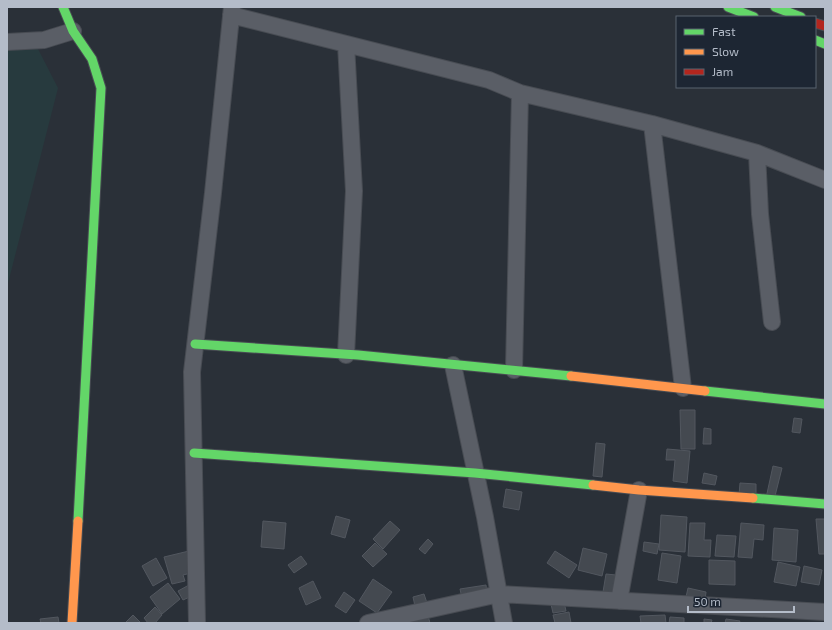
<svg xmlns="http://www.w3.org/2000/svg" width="832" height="630" font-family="'Exo 2',sans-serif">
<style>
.green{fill:#273a3e}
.building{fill:#444950;stroke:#52575f}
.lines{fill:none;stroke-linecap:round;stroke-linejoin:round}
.street-casing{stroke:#484c53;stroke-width:18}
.fast-casing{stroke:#484c53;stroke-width:11}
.slow-casing{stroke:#484c53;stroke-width:11}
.jam-casing{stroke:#484c53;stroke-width:11}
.street{stroke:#5a5e66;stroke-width:16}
.fast{stroke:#63d668;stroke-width:9}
.slow{stroke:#ff974d;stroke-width:9}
.jam{stroke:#b3261e;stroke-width:9}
</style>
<rect width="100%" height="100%" fill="#2a3038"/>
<!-- green -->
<path class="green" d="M38,49L58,88L7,287V50Z"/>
<!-- building -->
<path class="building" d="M680,410H695V449H681Z
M794,418L802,419L800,433L792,432Z
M704,428L711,429V444H703Z
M596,443L605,444L602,477L593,476Z
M667,449L690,451L687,483L673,481L675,460H666Z
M773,466L782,468L774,500L766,498Z
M704,473L717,476L715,485L702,483Z
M740,483L756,484V495H739Z
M506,489L522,492L519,510L503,507Z
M661,515L687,517L685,552L659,550Z
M336,516L350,520L345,538L331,534Z
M816,519H825V554H819Z
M263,521L286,523L284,549L261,547Z
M390,521L400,530L383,549L373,539Z
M690,523H705L704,540H711L710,557L688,556Z
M741,523L764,525L763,540L754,539L752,558L738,557Z
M774,528L798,530L796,562L772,560Z
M717,535L736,536L734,557L715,556Z
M428,539L433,544L425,554L419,549Z
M644,542L659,544L657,554L643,551Z
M375,543L387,554L373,567L362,556Z
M583,548L607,554L602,576L578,570Z
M189,551L195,572L183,575L185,581L172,584L164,557Z
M555,551L577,565L569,578L547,563Z
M662,553L681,556L677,583L658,580Z
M301,556L307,564L294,573L288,565Z
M156,558L167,578L153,586L142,566Z
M709,560L735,561V585L709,584Z
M778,562L800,567L796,586L774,582Z
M804,566L822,570L819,585L801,582Z
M606,574L616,575L614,594L603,592Z
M373,579L392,592L377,613L359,601Z
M313,581L321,598L306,605L299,588Z
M168,583L180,599L162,614L150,597Z
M189,585L194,595L183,600L178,591Z
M486,585L487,594L462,598L460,589Z
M688,588L706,592L705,600L686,597Z
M344,592L355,600L346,613L335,606Z
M424,594L427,603L415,606L413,597Z
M564,602L566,611L553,613L551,604Z
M155,607L162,615L155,623H148L144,618Z
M569,612L571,623H555L553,615Z
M133,615L141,623H125Z
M665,615L666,623H641L640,616Z
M428,616L430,623H411V620Z
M58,617L59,623H41L40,619Z
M670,617L684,618V623H690H669Z
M704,619L712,620L711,623H704Z
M726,619L740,621L739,623H725Z"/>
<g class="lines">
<defs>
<path id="street" d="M231,15L489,80L520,93L652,124L757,153L825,180
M7,42L44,40L73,31
M346,44L354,191L346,355
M652,124L683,388
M757,153L760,214L772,322
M453,365L485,517L504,623
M514,370L520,93
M619,601L639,490
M197,623L192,372L213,193L232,7
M368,623L499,594L825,612"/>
<path id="fast" d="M63,7L73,31L92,59L101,88L78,521
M728,7L754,17
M775,7L801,17
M815,40L825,44
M195,344L358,355L571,376
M705,391L825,404
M194,453L475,473L593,485
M753,498L825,504"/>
<path id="slow" d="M571,376L705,391
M593,485L639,490L753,498
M72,623L78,521"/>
<path id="jam" d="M815,23L825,26"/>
</defs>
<!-- street casing -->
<use href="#street" class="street-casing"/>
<!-- fast casing -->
<use href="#fast" class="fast-casing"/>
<!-- slow casing -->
<use href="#slow" class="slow-casing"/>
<!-- jam casing -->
<use href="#jam" class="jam-casing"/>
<!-- street -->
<use href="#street" class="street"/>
<!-- fast -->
<use href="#fast" class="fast"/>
<!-- slow -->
<use href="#slow" class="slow"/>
<!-- jam -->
<use href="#jam" class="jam"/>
</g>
<!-- border -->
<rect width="832" height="630" fill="none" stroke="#b4bcc9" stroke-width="16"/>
<!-- legend -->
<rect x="676" y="16" width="140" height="72" fill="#1d2633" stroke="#59626f"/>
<rect x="684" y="29" width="20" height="6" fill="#63d668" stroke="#59626f"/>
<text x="712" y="36" font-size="12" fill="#b4bcc9">Fast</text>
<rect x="684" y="49" width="20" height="6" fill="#ff974d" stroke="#59626f"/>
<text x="712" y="56" font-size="12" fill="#b4bcc9">Slow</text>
<rect x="684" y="69" width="20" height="6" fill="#b3261e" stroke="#59626f"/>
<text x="712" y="76" font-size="12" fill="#b4bcc9">Jam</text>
<!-- scale -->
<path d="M688 606v6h106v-6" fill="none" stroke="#b4bcc9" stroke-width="2"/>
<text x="694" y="606" font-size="12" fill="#b4bcc9" stroke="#1d2633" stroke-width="3" paint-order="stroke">50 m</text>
</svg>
